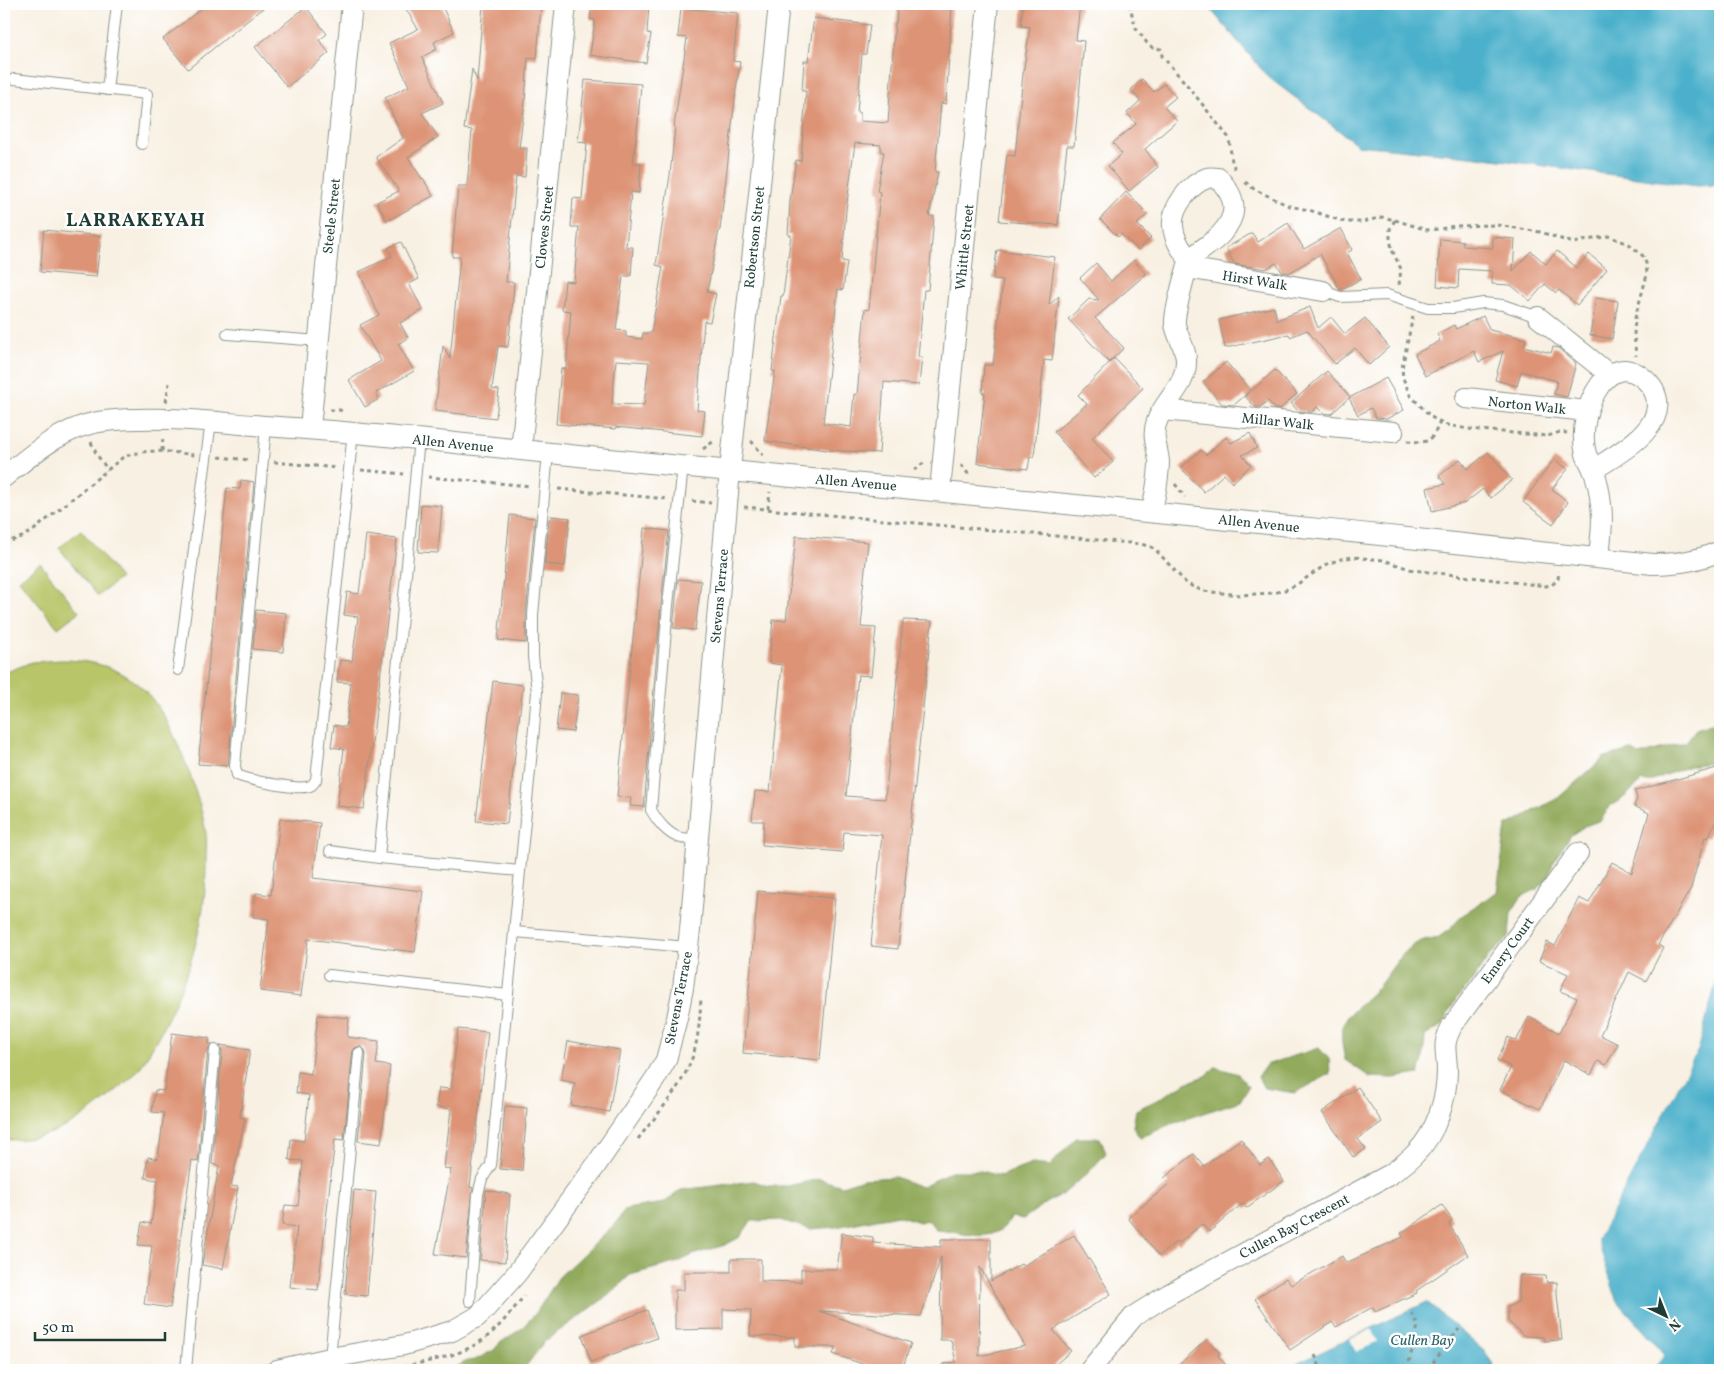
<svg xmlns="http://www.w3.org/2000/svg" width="1724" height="1374" font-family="Vollkorn,serif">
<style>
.green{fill:#b8c568;stroke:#6c814e}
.forest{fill:#92aa5c;stroke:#587448}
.water{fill:#4cb0cb;stroke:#367680}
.pier{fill:#f8f0e2}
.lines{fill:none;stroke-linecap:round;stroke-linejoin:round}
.canal{stroke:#4cb0cb;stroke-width:19}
.building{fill:#dd9374;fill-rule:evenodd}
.service-casing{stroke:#8c968b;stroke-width:12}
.minor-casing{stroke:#8c968b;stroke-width:22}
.path{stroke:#8c968b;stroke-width:3;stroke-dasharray:4 4;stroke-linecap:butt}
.service{stroke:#fff;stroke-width:10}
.minor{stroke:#fff;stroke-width:20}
.labels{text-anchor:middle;stroke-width:5;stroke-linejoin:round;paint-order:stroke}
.street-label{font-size:14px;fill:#1f3d34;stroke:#fff}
.water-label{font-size:15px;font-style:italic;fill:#2f6569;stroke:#fff}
.district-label{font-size:19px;font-weight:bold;letter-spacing:1px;fill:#1f3d34;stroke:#fff}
</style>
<rect width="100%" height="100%" fill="#fff"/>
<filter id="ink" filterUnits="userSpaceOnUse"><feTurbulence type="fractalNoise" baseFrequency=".02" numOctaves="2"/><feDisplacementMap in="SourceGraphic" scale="10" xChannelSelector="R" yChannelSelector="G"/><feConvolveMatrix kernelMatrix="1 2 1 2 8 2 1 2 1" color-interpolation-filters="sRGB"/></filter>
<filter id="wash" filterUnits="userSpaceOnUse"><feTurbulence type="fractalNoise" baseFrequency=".0096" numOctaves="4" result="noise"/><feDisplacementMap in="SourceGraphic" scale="20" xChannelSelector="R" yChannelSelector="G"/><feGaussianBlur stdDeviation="1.12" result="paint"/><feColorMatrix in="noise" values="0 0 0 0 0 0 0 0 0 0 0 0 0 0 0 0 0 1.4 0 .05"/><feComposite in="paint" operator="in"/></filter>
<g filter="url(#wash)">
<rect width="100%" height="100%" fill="#f8f0e2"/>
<!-- green -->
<path class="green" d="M81,530L120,578L98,596L59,548Z
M40,563L79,612L58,628L19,580Z
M61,660C129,660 158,694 182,754C192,779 202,807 206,834C207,842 206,852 206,860C207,923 188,982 158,1037C152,1047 146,1060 139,1069C131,1079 120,1087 111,1095C77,1123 52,1140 6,1140L4,1139V673L32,662Z"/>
<!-- forest -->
<path class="forest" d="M1720,721V761L1690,766L1647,782L1642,781L1622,799L1610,806L1601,820L1585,826L1571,835L1553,862L1550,877L1537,889L1521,897L1511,913L1509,937L1488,957L1471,983L1456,999L1442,1025L1425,1036L1423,1060L1419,1074L1393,1078L1370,1077L1345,1060C1343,1050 1339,1031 1344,1022C1351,1011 1368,998 1377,988C1393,970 1408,936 1436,939L1449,930L1465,913L1497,892L1506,826L1558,798L1605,757L1631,750L1639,755L1686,742L1696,729Z
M1319,1048L1329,1059L1330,1074L1295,1093L1264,1088L1258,1077L1266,1065Z
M1215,1067L1238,1074L1248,1087L1240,1101L1173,1123L1140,1138L1133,1127L1136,1110L1157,1100L1186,1083L1206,1076Z
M1076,1138H1100L1106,1153L1088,1173L1063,1194L1047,1202L1023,1219L1011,1217C996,1248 962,1231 936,1230L928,1219L920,1222L897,1215L836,1227L810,1229L781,1220L751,1221L740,1237L725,1245L695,1254L678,1262L630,1275L609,1295L545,1341L523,1370H451L467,1361L475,1360L494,1350L500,1343L521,1329L536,1313L559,1277L615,1224L626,1209L664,1203L681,1190L754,1181L768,1186H788L819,1179L842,1186L863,1179L895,1177L921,1187L951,1171H980L1000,1176L1032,1164L1050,1166Z"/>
<!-- water -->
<path class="water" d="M1206,4H1720V185L1697,186L1470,156L1358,145L1268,77Z
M1720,967V1370H1678L1616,1299L1597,1240L1698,1049Z
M1427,1302L1484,1351L1497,1370H1288L1296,1364Z"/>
<!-- pier -->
<path class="pier" d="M1720,965L1698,1049L1597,1240L1614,1293H1611L1594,1240L1695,1048L1718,966Z
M1372,1329L1378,1342L1356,1352L1350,1339Z"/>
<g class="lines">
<!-- canal -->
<path class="canal" d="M1664,1370L1671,1362"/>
</g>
<g id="blocks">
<!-- building -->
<path class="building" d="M207,4H268L188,69L163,39Z
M403,4H441L454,32L434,42L437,49L422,57L443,103L422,113L438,137L408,157L422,179L423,178L433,196L387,221L377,202L399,191L376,157L403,138L385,98L409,86L389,43L418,29Z
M483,4H541L537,59L528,58L525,102L519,148H527L525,177L516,176L506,282H514L512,312L508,347L498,346L492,389L499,390L496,418L435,411L443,346L450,359L460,257H452L458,186H467L472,130L464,129L472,69L477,81Z
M592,4H649L647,33L651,34L646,63L590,55L595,20L590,19Z
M898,4H952L946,104L941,103L935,172H938L929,216H934L928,290H924L918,357H922L919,385L884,382L879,453L827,450L765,441L775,371H772L781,296H783L791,235H788L790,201L796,160L801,161L806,91H802L804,61H808L814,18L870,25L866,54H862L857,113H860V121L888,123L895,23H896ZM855,143L881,145V152H884L877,191L880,192L869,310L865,309L857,395L854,394L851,427L823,423L838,289L843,290L847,262L842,261L846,210Z
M1023,4H1080L1076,40L1084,41L1078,107L1074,146H1067L1058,225L999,221L1007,155L1015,156L1023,74L1030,27L1021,26Z
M306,7L327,34L319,40L329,53L287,87L255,47Z
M681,8L738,13L733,61L740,62L736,90L720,230H719L707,292L716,294L710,322L704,321L697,410L705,411L702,436L616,427V429L556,424L561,368L566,369L571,311L562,310L565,281L574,282L579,227H571L573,198L582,199L587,143L578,142L585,80L641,84L638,120L633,163H641L639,193L631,192L626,247H633L631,276H623L616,330L626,331V337L642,339L643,333H651L663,267L656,265L670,175L675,127H674L687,38L678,37ZM616,360L649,362L644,405L612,404Z
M1142,79L1154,92L1164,84L1176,97L1164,107L1177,121L1145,149L1158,167L1129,191L1108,166L1122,154L1113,143L1136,124L1127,113L1140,101L1131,90Z
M1126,192L1148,214L1137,224L1151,238L1138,250L1121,234L1118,237L1100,219Z
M1288,223L1304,249L1341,228L1352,250L1347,253L1361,279L1340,290L1320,254L1289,273L1282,272L1276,263L1266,269L1234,264L1226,248L1252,233L1258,242Z
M44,230L101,236L96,277L40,272Z
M1493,237L1515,239L1513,271L1531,251L1546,264L1557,251L1577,268L1589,254L1607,269L1577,305L1559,290L1556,293L1545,284L1530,301L1511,285L1492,284V271L1459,269L1458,288L1437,286L1440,239L1463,241V246L1493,248Z
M401,242L419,279L409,284L423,310L400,323L408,338L398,344L414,371L376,393L379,399L365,407L349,380L381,361L360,325L379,315L359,272L392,256L388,248Z
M997,250L1055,257L1049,305L1059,296L1052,361L1044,360L1034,457H1030L1028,469L977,463L985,393H982L984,365H993L1003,280L993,279Z
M1134,260L1146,274L1095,318L1124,348L1109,362L1068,319L1089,299L1099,300L1080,278L1096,263L1111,281Z
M1596,298L1618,301L1612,339L1590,335Z
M1274,307L1277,320L1310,307L1318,328L1331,317L1345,334L1365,318L1389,347L1369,365L1355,348L1335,364L1307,330L1290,337L1289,334L1225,348L1219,320Z
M1483,316L1490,330L1526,339L1524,346L1551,353L1553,347L1558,348L1576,363L1567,397L1554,394L1557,381L1521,371L1517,386L1495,380L1503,351L1479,362L1474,351L1425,376L1415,354L1440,341L1437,334L1454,325L1456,329Z
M1114,358L1143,388L1092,438L1113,462L1094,478L1054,432L1087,404L1078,395Z
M1226,362L1251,391L1275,370L1297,394L1280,409H1275L1268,401L1260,407H1255L1245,396L1250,391L1234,405L1222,404L1203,382Z
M1327,371L1350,397L1331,414L1323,413L1317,407L1312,412L1298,411L1291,403Z
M1386,378L1404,410L1386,419L1376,418L1371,408L1358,415L1349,398Z
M1250,433L1257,448L1242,455L1251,465L1232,483L1224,474L1204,492L1181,468L1201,450L1206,455L1226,437L1231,443Z
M1488,452L1512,480L1491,498L1483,489L1465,503L1432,511L1427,488L1445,484L1439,476L1460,459L1468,469Z
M1554,459L1568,469L1552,489L1568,502L1553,524L1523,502Z
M241,480L254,482L228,766L198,764L227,488L240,489Z
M421,504L442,506L438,553L418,552Z
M510,515L535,518L526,614V643L498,640Z
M551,516L570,518L565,566L545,564L549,519H551Z
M644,528L669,531L661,604L644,807L630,806L631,798L617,797Z
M366,535L397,539L364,809L337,806L344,749L331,747L334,725L346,727L351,683L337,682L340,660L352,661L358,617L344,615L347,592L359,594Z
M796,536L868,542L861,606H863L861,627L876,628L871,676L858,675L846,796L885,799L903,620L932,621L898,949L871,946L882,835L844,832L842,852L762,845L764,821H752L755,791L770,792L782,665L769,663L773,620H786Z
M678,579L701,581L695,630L673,628Z
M256,610L286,613L283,652L253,649Z
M493,681L523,685L507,824L476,821Z
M560,693L578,695L573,732L556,730Z
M1720,767V812L1708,838L1705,837L1691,888L1658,945L1663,948L1646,981L1629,972L1600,1035L1618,1044L1606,1065L1598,1061L1591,1075L1564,1060L1540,1109L1500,1090L1511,1067L1497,1060L1508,1037L1516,1041L1529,1017L1559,1033L1577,998L1560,991L1568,974L1539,961L1547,942L1555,946L1579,898L1589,903L1612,862L1632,873L1649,813L1634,806L1637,799L1635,791Z
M280,819L320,823L313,878L423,891L415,952L308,939L301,996L260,991L269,919L253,917L256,893L271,895Z
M758,891L835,898L820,1060L743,1053Z
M318,1015L349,1018L347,1037L379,1041L376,1064L390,1066L381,1144L358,1141L366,1054L365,1050L360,1046L353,1049L344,1140L335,1139L318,1290L290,1287L297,1227L282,1225L285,1205L298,1206L303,1161L289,1160L291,1139L304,1141L309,1095L296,1093L298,1072L311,1074Z
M458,1029L488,1032L470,1187L473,1188L466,1258L435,1254L451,1169L444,1168L451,1109L436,1107L439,1088L451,1089Z
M172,1033L209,1038V1044H212L208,1049L198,1162L192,1160L170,1308L144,1304L152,1246L138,1245L142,1222L151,1224L158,1180L145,1178L148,1157L158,1159L164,1113L152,1112L155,1090L164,1091Z
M568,1041L620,1050L609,1112L571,1105L575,1083L561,1080Z
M220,1045L250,1050L240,1117L245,1118L231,1186L238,1187L223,1269L202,1265L219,1166L212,1164L222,1051Z
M1358,1087L1382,1122L1358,1139L1366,1149L1353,1157L1322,1112Z
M505,1106L527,1108L522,1171L500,1169Z
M1241,1139L1260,1165L1269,1159L1284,1181L1246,1208L1243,1203L1209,1232L1202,1224L1179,1243L1177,1241L1159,1256L1128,1218L1169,1184L1164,1178L1194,1154L1204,1166Z
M354,1190L376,1192L367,1296L345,1294Z
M486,1190L510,1194L505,1262L480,1260Z
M1442,1205L1452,1220L1449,1224L1468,1255L1416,1291L1417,1293L1375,1312L1373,1307L1336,1327L1332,1322L1290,1350L1255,1299L1286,1278L1291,1285L1342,1256L1346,1263L1403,1237L1401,1233Z
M842,1233L873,1237V1243L941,1247V1239H991V1281L1021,1264L1023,1266L1074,1235L1111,1294L1053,1330L1071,1351L1049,1370H944L943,1364L956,1362L951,1340H940L941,1257L921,1316L819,1311L911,1343L902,1370H880L833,1354L836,1347H795V1337L750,1336L751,1310L723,1309V1329L675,1330V1290H684V1272H731V1259H761V1281L801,1282V1269H837ZM980,1267L990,1285L1025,1346L979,1356Z
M1520,1275L1546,1276L1547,1283L1557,1282V1294L1562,1340L1544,1341L1543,1337L1524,1336L1508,1321V1307L1518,1302Z
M647,1310L657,1338L591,1362L582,1335Z
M1207,1339L1219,1352L1218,1356L1230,1370H1173Z"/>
</g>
</g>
<g filter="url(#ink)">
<use href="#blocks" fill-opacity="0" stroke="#8c968b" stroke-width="1"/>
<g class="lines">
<defs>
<path id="service" d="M14,79L147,94L142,144
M107,90L117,4
M1323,291L1340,297L1387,295L1428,308H1453L1483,303L1503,305L1538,317
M227,334L319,341
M266,426L235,766L237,775C249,780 299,791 310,786C313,785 314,782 316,780L353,432
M683,466L668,605L651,810C657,821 668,835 681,838C686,839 693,838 698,838
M178,670L211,421
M330,851L379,858L520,871
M379,858L419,439
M515,932L688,947
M329,975L508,995
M470,1301L478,1194L482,1179L491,1165L533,740L537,692L533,657V615L548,453
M330,1358L359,1053
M186,1370L215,1050"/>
<path id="minor" d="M1187,268L1323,291
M1538,317L1610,375
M1466,398L1587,411
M1163,410L1393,432
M310,428L352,4
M521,450L566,4
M1593,470C1617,454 1673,426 1653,389C1647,380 1637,371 1625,370C1615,370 1606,377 1600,385C1587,403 1580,431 1586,454C1588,460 1592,466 1594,472C1598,482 1600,494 1601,505C1604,522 1600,541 1599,558
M4,477C33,453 66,425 105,421C158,415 212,422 265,426C377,433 488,447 599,458C951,491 1302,526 1653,564C1677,564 1698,561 1720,551
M940,490L988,4
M1152,511C1155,495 1159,479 1159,462C1158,448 1151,436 1157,421C1165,399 1187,386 1186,360C1186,347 1177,337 1175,324C1174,315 1186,265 1192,258C1201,249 1213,243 1221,234C1240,213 1236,197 1218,178C1215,178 1210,177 1207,178C1190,184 1171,208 1173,226C1174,239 1182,252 1190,260
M277,1370L330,1358L404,1345L432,1337L452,1331L477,1317L485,1309L517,1273L594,1168L655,1079L666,1060L677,1018L683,988L690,930L730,470L779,4
M1090,1370L1134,1316L1169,1294L1389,1175C1399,1168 1408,1162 1416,1153C1436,1133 1447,1099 1447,1071C1447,1050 1441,1047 1452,1026L1578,853"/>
</defs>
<!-- service casing -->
<use href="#service" class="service-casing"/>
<!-- minor casing -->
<use href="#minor" class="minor-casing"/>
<!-- path -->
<path class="path" d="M1129,4L1136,28L1147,43L1153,48L1161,49L1162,56L1187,85L1229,138L1232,162L1235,169
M1245,182L1254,189L1289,206L1309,210L1345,222H1363L1382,217L1395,220L1390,229V240L1393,252L1401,269L1399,285
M1395,220L1427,230L1440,229L1454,226L1497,225L1540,232L1573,243L1608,236L1629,244L1643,256L1646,263L1647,275L1635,318L1634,334L1636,356
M1413,316L1402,368L1403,378L1410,395L1431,417L1447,425L1468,429L1548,436L1560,432L1567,433
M166,402L169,383
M330,410H340L345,413
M753,441L752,442L763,455
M1407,441C1430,443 1430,443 1440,422
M91,442L97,455L108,470
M703,449L714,441
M162,451L163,436
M219,457L250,460
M274,462L337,468
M961,465L970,476
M361,470L404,474
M914,470L925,462
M428,477L531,486
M1175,484L1185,497
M558,489L668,499
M692,501L711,503
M744,507L1141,544L1154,548L1187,584L1203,591L1241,595L1273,593L1285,590L1296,585L1327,564L1341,559L1353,557L1383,560L1413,570L1546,586L1552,585L1558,579L1559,571
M768,509L770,492
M4,543L22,537L34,530L122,458C145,447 171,452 195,455
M638,1139C658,1113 685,1084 694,1052C699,1034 700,1016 701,998
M1315,1355L1321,1370
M1433,1363L1459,1329
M388,1370C420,1362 457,1359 484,1339C500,1327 512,1311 524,1296
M1407,1370L1418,1326L1412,1313"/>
<!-- service -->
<use href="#service" class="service"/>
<!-- minor -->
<use href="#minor" class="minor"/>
</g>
</g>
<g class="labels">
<!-- street labels -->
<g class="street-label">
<text transform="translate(331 216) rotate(-84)" y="5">Steele Street</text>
<text transform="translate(544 227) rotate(-84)" y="5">Clowes Street</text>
<text transform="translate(754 237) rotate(-84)" y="5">Robertson Street</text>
<text transform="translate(964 247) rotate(-84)" y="5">Whittle Street</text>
<text transform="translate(1255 280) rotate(9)" y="5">Hirst Walk</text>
<text transform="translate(1527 405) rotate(6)" y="5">Norton Walk</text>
<text transform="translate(1278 421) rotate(6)" y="5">Millar Walk</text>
<text transform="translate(453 443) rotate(6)" y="5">Allen Avenue</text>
<text transform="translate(856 482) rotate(5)" y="5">Allen Avenue</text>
<text transform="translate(1259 523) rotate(6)" y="5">Allen Avenue</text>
<text transform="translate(719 596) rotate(-85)" y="5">Stevens Terrace</text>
<text transform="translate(1507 950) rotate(-54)" y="5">Emery Court</text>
<text transform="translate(678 998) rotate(-79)" y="5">Stevens Terrace</text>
<text transform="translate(1294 1226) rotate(-28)" y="5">Cullen Bay Crescent</text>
</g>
<!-- water labels -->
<g class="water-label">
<text x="1422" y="1345">Cullen Bay</text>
</g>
<!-- district labels -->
<g class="district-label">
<text x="136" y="226">LARRAKEYAH</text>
</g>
</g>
<!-- margin -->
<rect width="1724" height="1374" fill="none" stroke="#fff" stroke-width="20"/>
<!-- north arrow -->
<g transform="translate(1666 1316) rotate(137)" stroke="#ffffff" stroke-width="4" paint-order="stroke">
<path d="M0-4L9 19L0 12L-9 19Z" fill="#1f3d34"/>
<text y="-8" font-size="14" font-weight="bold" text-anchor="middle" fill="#1f3d34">N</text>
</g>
<!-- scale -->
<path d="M35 1332v8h130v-8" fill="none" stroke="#1f3d34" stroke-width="2.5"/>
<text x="42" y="1332" font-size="15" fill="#1f3d34" stroke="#ffffff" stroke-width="4" paint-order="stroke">50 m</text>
</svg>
